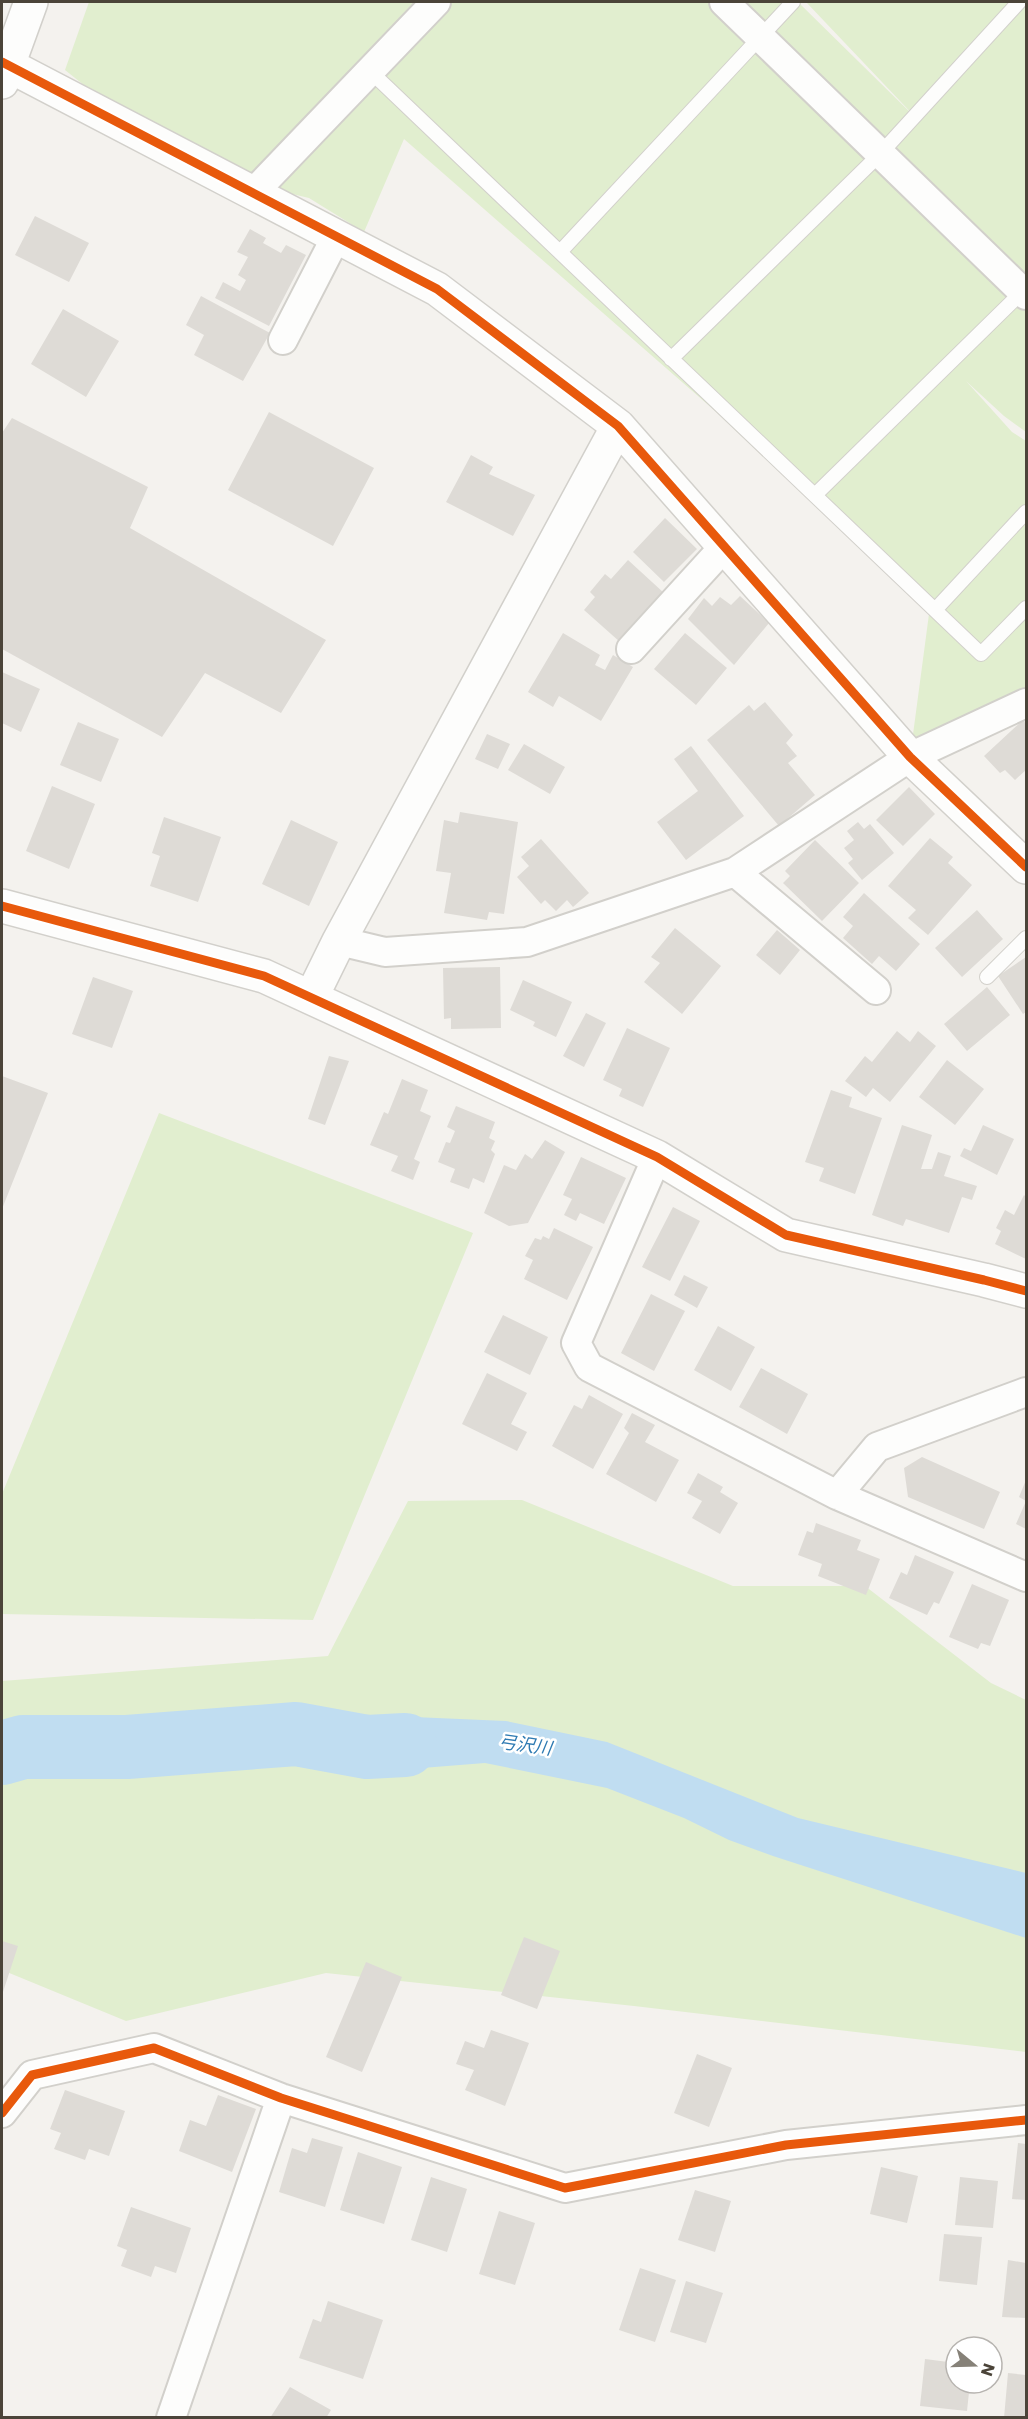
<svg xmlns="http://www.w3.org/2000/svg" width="1028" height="2419" font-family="Poppins,'Noto Sans JP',sans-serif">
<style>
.green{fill:#e1eecf}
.water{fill:#c0ddf1}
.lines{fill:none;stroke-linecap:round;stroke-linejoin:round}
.river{stroke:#c0ddf1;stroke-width:64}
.building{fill:#dedbd6}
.service-casing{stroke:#d2d0cb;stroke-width:16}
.minor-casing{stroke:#d2d0cb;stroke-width:32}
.tertiary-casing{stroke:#d2d0cb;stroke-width:36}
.service{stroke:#fdfdfc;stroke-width:14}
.minor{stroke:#fdfdfc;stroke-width:28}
.tertiary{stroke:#fdfdfc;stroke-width:33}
.cycleway-casing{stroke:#fff;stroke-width:13}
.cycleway{stroke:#e8590c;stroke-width:9}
.labels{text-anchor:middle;stroke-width:5;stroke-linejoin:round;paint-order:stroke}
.water-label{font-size:18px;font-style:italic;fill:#2e7ab2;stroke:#fff}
</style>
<rect width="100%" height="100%" fill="#f4f2ee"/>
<!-- green -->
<path class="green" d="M89,2H798L919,121L806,2H1026V432L1004,416L966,381L1012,432L1026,441V715L910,757L929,614L714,410L404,139L364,232L309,198L284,192L100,98L65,70Z
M159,1113L473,1233L313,1620L2,1614V1494Z
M522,1500L733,1586H865L991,1683L1026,1700V2052L634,2006L326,1973L126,2021L2,1970V1681L328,1656L408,1501Z"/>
<!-- water -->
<path class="water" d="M321,1713L506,1721L607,1742L798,1818L1026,1873V1938L773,1856L729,1840L684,1818L607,1788L485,1763L384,1771L312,1767Z"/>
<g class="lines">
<!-- river -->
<path class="river" d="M2,1753L23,1747H127L296,1734L367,1747L405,1745"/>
</g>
<!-- building -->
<path class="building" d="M35,216L89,243L69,282L15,255Z
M250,229L266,238L263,243L281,253L286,245L306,255L269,326L215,298L223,282L240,291L246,280L238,275L248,257L237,252Z
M201,296L270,333L243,381L194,355L204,335L186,325Z
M63,309L119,341L86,397L31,364Z
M269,412L374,468L333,546L228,490Z
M12,418L148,487L130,528L326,640L281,713L205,673L162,737L2,649V433Z
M471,455L493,467L489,474L535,495L513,536L446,502Z
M665,518L697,549L664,582L633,552Z
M628,560L664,593L620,642L584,610L595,597L590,592L605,574L611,579Z
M740,596L769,623L734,665L688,619L704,598L712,606L720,597L731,605Z
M563,633L600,655L595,665L605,670L613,655L633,667L601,721L559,696L553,707L528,692Z
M685,633L727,668L696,705L654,669Z
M2,672L40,689L21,732L2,723Z
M765,702L793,735L786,743L797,756L788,763L815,795L779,826L707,740L749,705L754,711Z
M1023,720L1026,724V770L1015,780L1005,770L1000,773L984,756Z
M78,722L119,739L101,782L60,765Z
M487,734L510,744L498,769L475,759Z
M524,744L565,767L550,794L508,770Z
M691,746L744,816L686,860L657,822L698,791L674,759Z
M52,786L95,804L69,869L26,851Z
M909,787L935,814L903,846L876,820Z
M460,812L518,822L504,914L489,912L487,920L444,913L451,873L436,871L444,820L458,823Z
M164,817L221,837L198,902L150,886L160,856L152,853Z
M291,820L338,842L309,906L262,884Z
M858,822L864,829L870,824L894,853L862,880L848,863L853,859L844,848L854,840L847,831Z
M930,838L953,857L948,863L972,885L928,935L908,918L916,910L888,886Z
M541,839L589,893L573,907L567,900L556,911L545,900L541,904L517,877L529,866L521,857Z
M815,840L859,883L822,921L783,883L790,876L785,871Z
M864,893L920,944L896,971L879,956L872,964L843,938L853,926L843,917Z
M977,910L1003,939L962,977L935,948Z
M675,928L721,966L682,1014L644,982L660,963L651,957Z
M777,930L800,950L780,975L756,955Z
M1026,957V1012L1023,1014L998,976Z
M500,967L501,1028L451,1029V1018L444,1019L443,968Z
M93,977L133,991L112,1048L72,1034Z
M523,980L572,1002L556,1037L533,1026L535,1022L510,1010Z
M987,987L1010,1015L967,1051L944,1024Z
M586,1013L606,1023L584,1067L563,1056Z
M627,1028L670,1048L643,1107L619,1096L622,1089L603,1080Z
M897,1031L910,1042L918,1031L936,1046L890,1102L873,1088L866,1097L845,1081L865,1056L872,1062Z
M329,1056L349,1061L325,1125L308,1119Z
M947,1060L984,1089L955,1125L919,1097Z
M2,1076L48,1093L2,1209Z
M402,1079L428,1090L420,1111L431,1116L414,1159L420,1162L413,1180L391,1171L398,1156L370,1145L384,1112L388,1114Z
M831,1090L852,1097L849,1107L882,1118L855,1194L819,1181L824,1168L805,1162Z
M456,1106L495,1122L489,1138L495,1141L491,1150L495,1154L484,1183L473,1178L469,1189L450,1182L455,1169L438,1162L446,1142L450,1143L455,1131L447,1127Z
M902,1125L932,1135L921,1169H932L938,1152L951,1156L944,1176L977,1186L972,1200L962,1197L949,1233L906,1219L903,1226L872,1215Z
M983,1125L1014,1139L997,1175L960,1156L964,1148L971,1151Z
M545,1140L565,1152L528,1223L509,1226L484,1213L504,1165L516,1170L525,1154L532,1159Z
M581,1157L626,1178L604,1224L580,1213L576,1221L564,1215L572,1199L563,1195Z
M1024,1195L1026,1197V1259L995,1244L1001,1231L996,1228L1005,1210L1014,1215Z
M673,1207L700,1221L670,1281L642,1267Z
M554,1228L593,1247L567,1300L524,1279L533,1260L525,1256L535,1238L541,1240L543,1236L549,1239Z
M684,1275L708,1287L697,1308L674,1295Z
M651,1294L685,1311L654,1371L621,1353Z
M503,1315L548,1337L530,1375L484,1352Z
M718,1326L755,1347L731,1391L694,1370Z
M761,1368L808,1394L787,1434L739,1407Z
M487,1373L527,1393L511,1424L527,1432L517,1451L462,1424Z
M589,1395L623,1414L593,1469L552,1446L574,1405L582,1409Z
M632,1413L655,1425L645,1442L679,1460L656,1502L606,1474L629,1433L624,1428Z
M922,1457L1000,1492L984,1529L908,1497L904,1468Z
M698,1473L723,1487L720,1492L738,1503L720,1534L692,1518L702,1501L687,1493Z
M1026,1480V1529L1016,1524L1026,1501L1019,1497Z
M816,1523L861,1540L857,1550L880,1559L866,1595L818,1576L822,1564L798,1555L807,1531L813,1533Z
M915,1555L954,1572L939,1604L934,1602L927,1615L889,1598L901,1572L907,1575Z
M972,1584L1009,1600L990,1646L981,1643L978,1649L949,1637Z
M524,1937L560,1951L537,2009L501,1995Z
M2,1941L18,1946L2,1995Z
M366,1962L402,1977L362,2072L326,2057Z
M491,2030L529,2043L505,2106L465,2090L474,2070L456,2064L465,2041L484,2048Z
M697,2054L732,2068L709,2127L674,2113Z
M65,2090L125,2111L109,2156L89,2149L85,2160L54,2149L61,2133L50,2129Z
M218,2095L256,2109L232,2172L179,2151L190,2120L206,2126Z
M312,2138L343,2147L325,2207L279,2192L292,2148L307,2153Z
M1018,2143L1026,2144V2200L1012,2199Z
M358,2152L402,2167L384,2224L340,2210Z
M881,2167L918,2176L907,2223L870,2214Z
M431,2177L467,2189L447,2252L411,2240Z
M960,2177L998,2181L993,2228L955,2225Z
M695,2190L731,2201L715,2252L678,2240Z
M131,2207L191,2228L176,2273L155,2266L151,2277L121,2266L127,2250L117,2246Z
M499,2211L535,2223L515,2285L479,2274Z
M944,2234L982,2237L977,2285L939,2281Z
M1008,2260L1026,2263V2318L1002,2317Z
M640,2268L676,2280L655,2342L619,2330Z
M686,2281L723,2293L706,2343L670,2332Z
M328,2301L383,2320L363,2379L299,2358L313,2319L321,2322Z
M925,2359L956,2363V2383H970L967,2411L920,2406Z
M1008,2373L1026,2375V2418H1004Z
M290,2387L331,2410L326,2418H270Z"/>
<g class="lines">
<defs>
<path id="service" d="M370,71L981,654L1026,608
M560,252L793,2
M671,359L881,153L1019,2
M815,495L1025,289
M935,610L1026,512
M987,977L1026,938"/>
<path id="minor" d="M724,2L1026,295
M253,193L436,2
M283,340L336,237
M631,649L724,547
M735,872L876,990
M339,941L385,952L527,942L735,872L910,757L1026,703
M657,1157L576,1343L589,1367L837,1495L877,1447L1026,1392
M837,1495L1026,1577
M2,2113L32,2075L154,2048L281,2098L565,2188L786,2145L1026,2120
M171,2418L281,2098"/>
<path id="tertiary" d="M2,62L437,289L618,426L910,757L1026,867
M2,82L31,2
M2,906L264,976L657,1157L786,1235L984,1280L1026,1291
M312,996L339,941L618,426"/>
</defs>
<!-- service casing -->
<use href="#service" class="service-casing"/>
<!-- minor casing -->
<use href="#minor" class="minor-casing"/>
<!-- tertiary casing -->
<use href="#tertiary" class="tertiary-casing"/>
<!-- service -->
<use href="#service" class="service"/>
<!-- minor -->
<use href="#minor" class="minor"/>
<!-- tertiary -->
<use href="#tertiary" class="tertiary"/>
<defs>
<path id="cycleway" d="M2,62L437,289L618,426L910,757L1026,867
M2,906L264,976L657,1157L786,1235L984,1280L1026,1291
M2,2113L32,2075L154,2048L281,2098L565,2188L786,2145L1026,2120"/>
</defs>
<!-- cycleway casing -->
<use href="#cycleway" class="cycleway-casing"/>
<!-- cycleway -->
<use href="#cycleway" class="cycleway"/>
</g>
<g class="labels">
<!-- water labels -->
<g class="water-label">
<text transform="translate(525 1745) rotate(8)" y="6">弓沢川</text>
</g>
</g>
<!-- border -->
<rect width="1028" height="2419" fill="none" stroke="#4b4439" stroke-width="6"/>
<!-- north arrow -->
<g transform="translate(974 2365) rotate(109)"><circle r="28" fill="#ffffff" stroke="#b7b4b0" stroke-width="1.5"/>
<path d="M0-4.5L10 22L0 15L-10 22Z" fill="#868178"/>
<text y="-9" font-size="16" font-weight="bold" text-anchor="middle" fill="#4b4439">N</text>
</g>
</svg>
